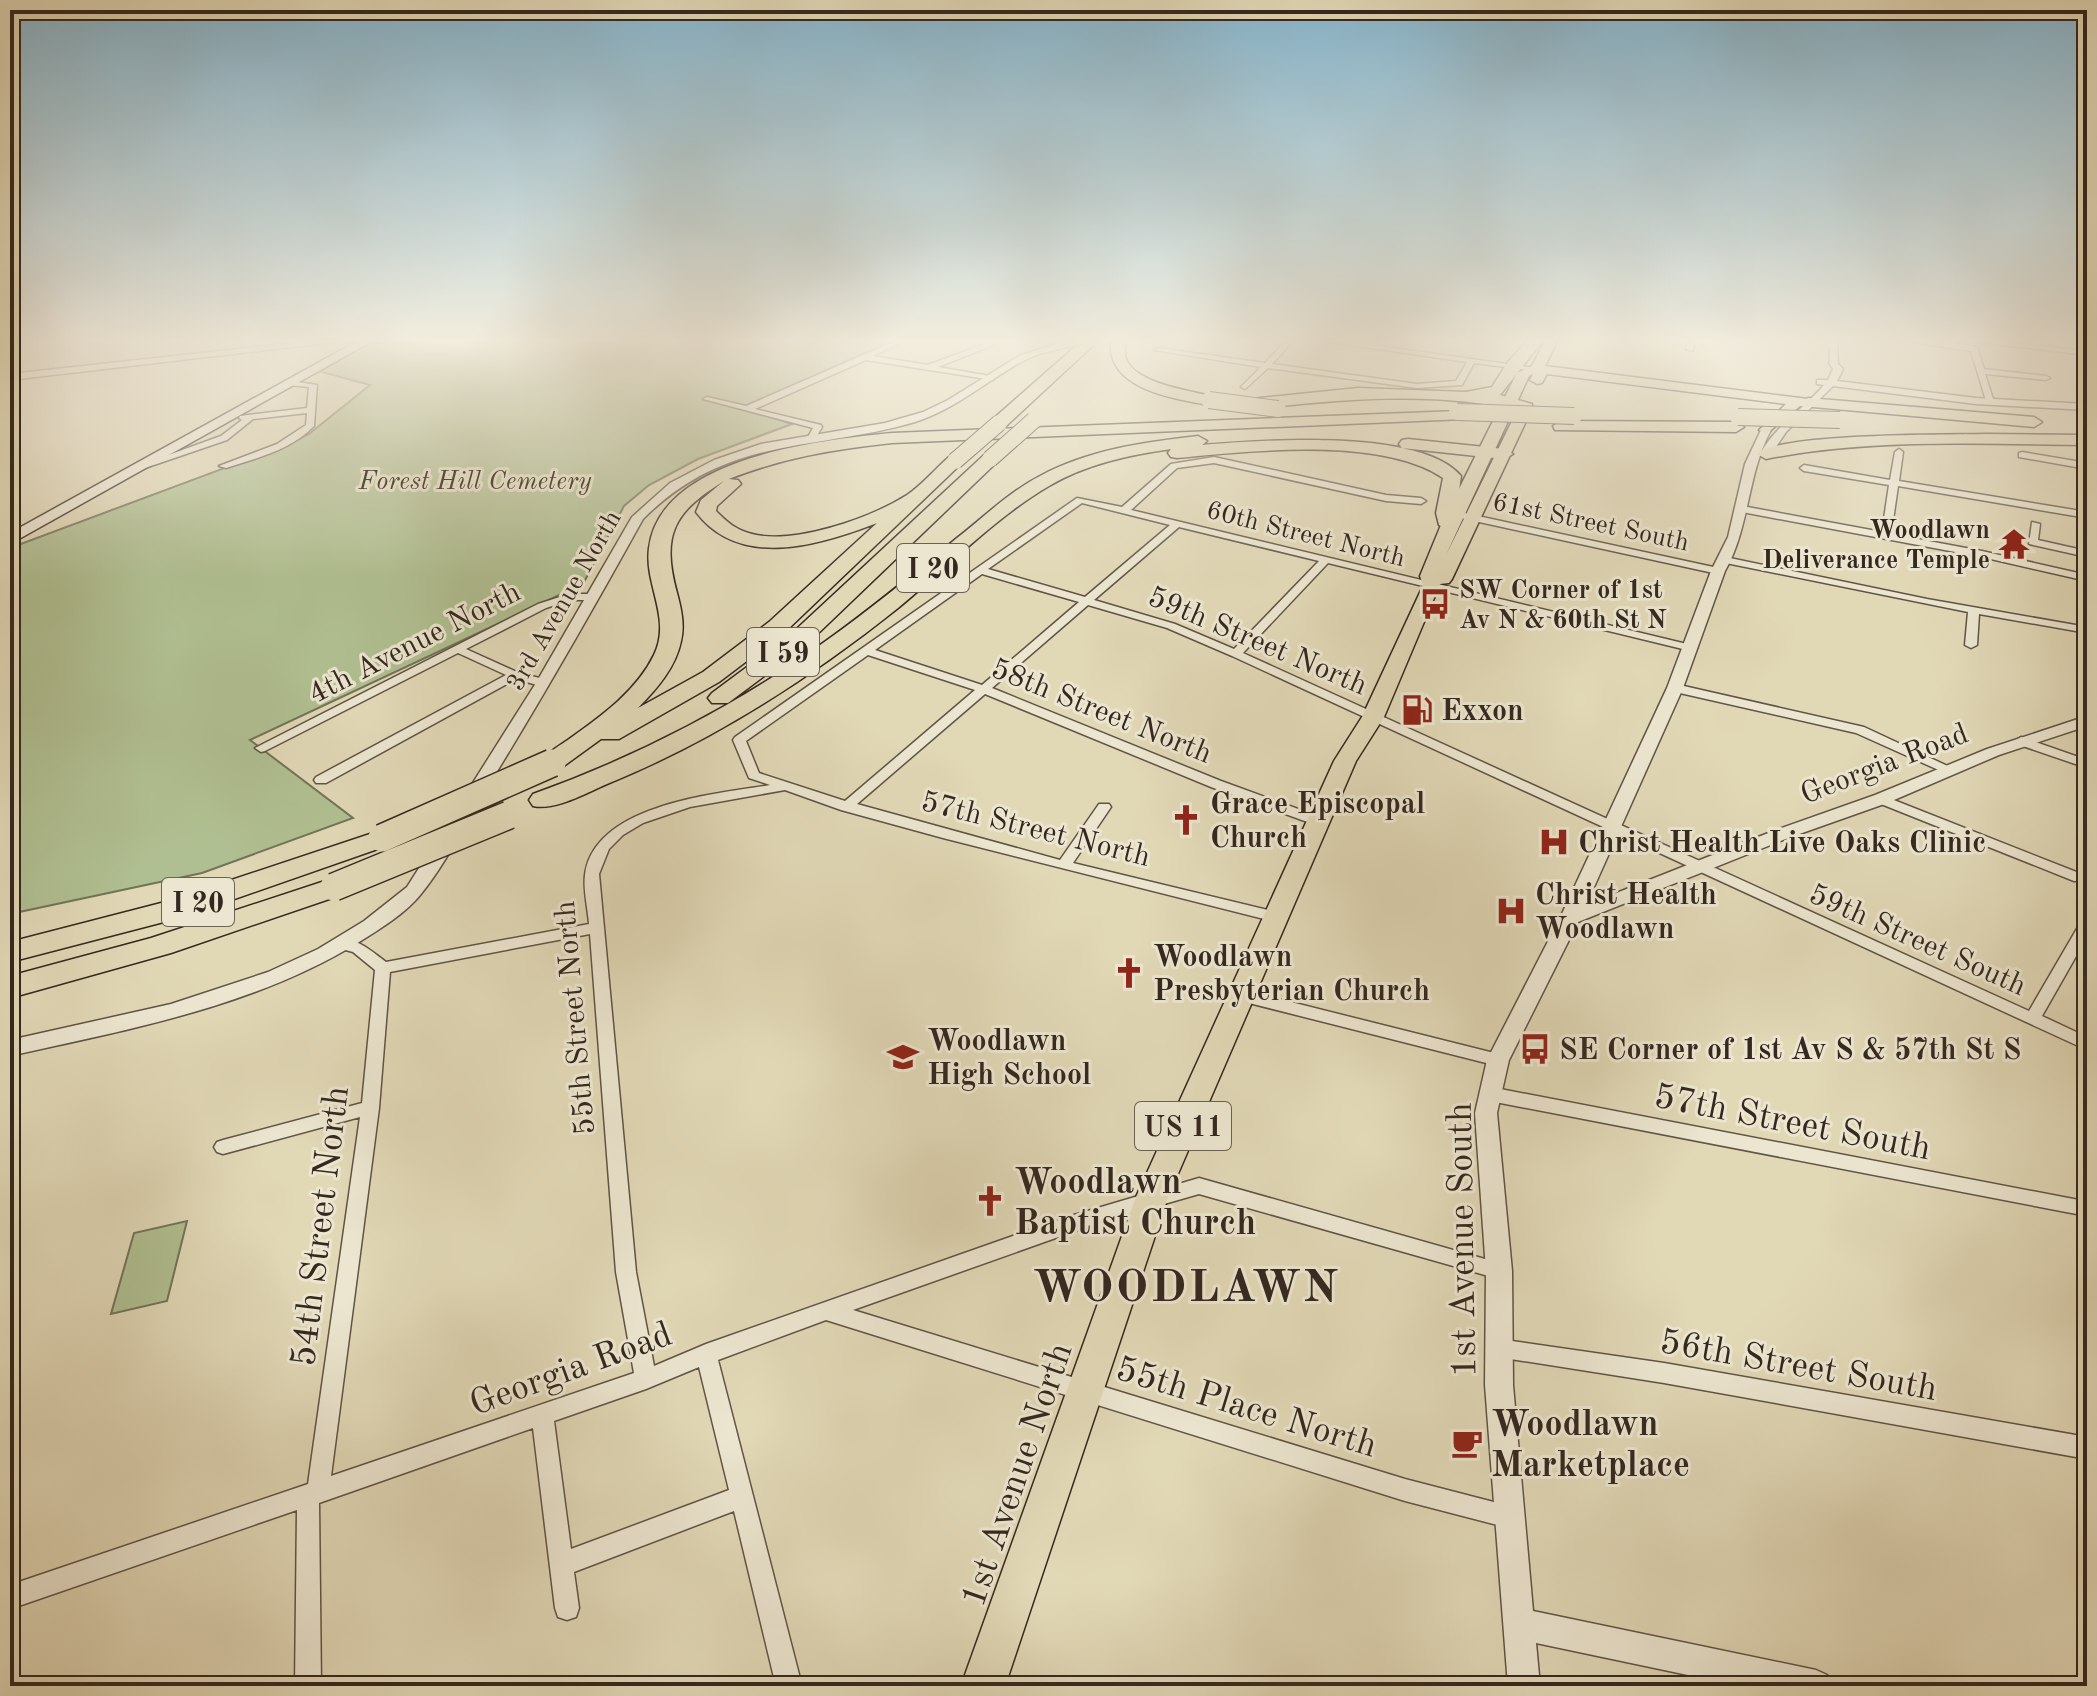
<svg xmlns="http://www.w3.org/2000/svg" width="2097" height="1696" font-family="'Old Standard TT',serif">
<style>
.green{fill:#b0bf91;stroke:#727458;stroke-width:2}
.lines{fill:none;stroke-linecap:round;stroke-linejoin:round}
.minor-casing{stroke:#5f5446;stroke-width:3}
.tertiary-casing{stroke:#5f5446;stroke-width:3}
.secondary-casing{stroke:#342820;stroke-width:3}
.primary-casing{stroke:#342820;stroke-width:3}
.motorway-casing{stroke:#342820;stroke-width:3}
.minor{fill:#ece6d0;fill-rule:evenodd}
.tertiary{fill:#ece6d0;fill-rule:evenodd}
.secondary{fill:#ece6d0;fill-rule:evenodd}
.primary{fill:#e1d8b6;fill-rule:evenodd}
.motorway{fill:#e1d8b6;fill-rule:evenodd}
.motorway-bridge-far1-casing{stroke:#342820;stroke-width:18;stroke-linecap:butt}
.motorway-bridge-casing{stroke:#342820;stroke-width:30;stroke-linecap:butt}
.motorway-bridge-far1{stroke:#e1d8b6;stroke-width:16}
.motorway-bridge{stroke:#e1d8b6;stroke-width:27}
.labels{text-anchor:middle;stroke-width:6;stroke-linejoin:round;paint-order:stroke}
.far-park-label{font-size:26px;font-style:italic;fill:#534e3c;stroke:#ece6d0}
.far-street-label{font-size:26px;fill:#342820;stroke:#ece6d0}
.far-poi-label{font-size:26px;font-weight:bold;fill:#342820;stroke:#ece6d0;text-anchor:end}
.shield{fill:#ece6d0;stroke:#6b6155;stroke-width:2}
.shield-label{font-size:28px;font-weight:bold;fill:#342820}
.street-label{font-size:30px;fill:#342820;stroke:#ece6d0}
.poi-label{font-size:30px;font-weight:bold;fill:#342820;stroke:#ece6d0;text-anchor:start}
.near-street-label{font-size:36px;fill:#342820;stroke:#ece6d0}
.near-poi-label{font-size:36px;font-weight:bold;fill:#342820;stroke:#ece6d0;text-anchor:start}
.near-district-label{font-size:46px;font-weight:bold;letter-spacing:2px;fill:#342820;stroke:#ece6d0}
</style>
<rect width="100%" height="100%" fill="#e1d8b6"/>
<filter id="stains"><feTurbulence type="fractalNoise" baseFrequency=".0025" numOctaves="4"/><feColorMatrix values="0 0 0 0 .2 0 0 0 0 .09 0 0 0 0 .02 0 0 0 .5 -.17"/></filter>
<radialGradient id="worn" r=".72"><stop offset=".6" stop-color="#630" stop-opacity="0"/><stop offset="1" stop-color="#630" stop-opacity=".3"/></radialGradient>
<!-- green -->
<path class="green" d="M896,339L742,408L792,424L698,459L649,485L624,506L583,584L250,740L353,818L202,873L10,914V548L289,444L309,434L370,385L318,371L367,343L377,340Z
M187,1221L167,1301L111,1314L134,1233Z"/>
<g class="lines">
<defs>
<path id="minor" d="M900,339H909L873,356L928,365L998,339H1008L938,367L990,376H993V380L866,360L755,409L821,425L822,427L815,439L812,440L808,437L813,428L703,399L707,397L746,406Z
M1288,339H1295L1272,364L1417,384L1456,381L1467,362L1309,339H1330L1541,369L1537,371L1474,363L1462,385L1417,388L1268,368L1245,389L1241,387L1261,367L1154,350L1158,348L1265,363Z
M1688,339H1696L1693,351L1686,349Z
M1829,339H1837L1838,363L1834,365L1830,363Z
M1895,339H1916L1977,347L1984,369L2046,376L2050,378L2046,380L1985,374L1994,402L1987,404L1971,351Z
M1976,339L2087,351V355L1959,340Z
M291,381L317,385L314,426C291,450 257,458 226,468L219,466L277,444L306,425L307,413L253,419L227,440L145,468L138,466L221,436L242,420L239,418L240,416L307,408L309,387L288,385V381Z
M1899,449L1903,452L1899,481L2087,512V518L1898,486L1891,534L1982,551L2087,575V581L1982,557L1742,512L1737,509L1742,506L1882,532L1889,485L1804,471L1800,468L1804,465L1890,480L1895,452Z
M2022,452L2087,463V469L2019,457V453Z
M1214,457L1386,495L1421,498L1426,501L1421,504L1386,501L1214,463L1177,468L1131,510L1691,645L1697,648L1691,651L1328,563L1243,653L2029,1011L2082,920L2087,919V937L2042,1016L2087,1037V1050L1232,656L1167,628L1088,605L992,688L1221,781L1323,818L1325,821L1323,824H1313L1211,787L985,694L857,804L1060,860L1099,804H1109L1111,807L1073,863L1276,912L1283,917L1276,922L943,838L841,810L785,790L690,807L643,823L623,835L609,849L599,874L636,1272L654,1366L706,1344L1064,1218L1199,1178L1499,1263L1506,1265L1509,1271L1506,1277L1499,1279L1199,1194L1098,1223L853,1310L1405,1479L1509,1506L1517,1509L1520,1517L1517,1525L1509,1528L1405,1501L826,1320L718,1360L802,1686H776L734,1511L574,1572L579,1608L576,1617L567,1620L558,1617L555,1608L533,1428L319,1503L321,1686H295L297,1510L10,1609V1585L308,1484L360,1117L223,1154L217,1152L214,1147L217,1142L223,1140L362,1103L375,970L353,952L338,948L335,944L338,940C357,937 371,951 386,962L589,924C588,909 583,890 585,875C594,804 716,794 770,785L749,778L733,740L735,737L1077,498L1122,507L1171,464ZM1082,503L1170,525L1085,597L988,569ZM1179,527L1319,561L1234,649L1175,624L1094,600ZM982,574L1079,602L982,685L875,650ZM868,655L975,690L845,801L759,773L746,741ZM590,934L616,1272L634,1373L331,1476L379,1108L390,972ZM699,1367L729,1490L571,1549L554,1421L646,1389Z
M1464,513L1718,568L1723,571L1718,574L1461,518V514Z
M2032,522L2040,524L2038,540L2087,551V557L2029,544Z
M1725,557L1927,599L2087,627V633L1979,614L1977,645L1971,648L1965,645L1968,612L1721,562L1720,560Z
M569,594H593L598,597L593,600H570L546,608L466,649L519,673L548,680V686L544,687L516,679L326,783H316L314,780L316,777L506,675L458,653L265,751L261,752L255,748L538,604Z
M1675,684L1864,727L1954,769L1948,773L1943,772L1856,733L1671,691V685Z
M2021,737L2087,760V768L2017,744L2015,741Z
M1881,795L2084,875L2086,878L2084,881H2074L1876,802L1874,799Z
M1239,989L1498,1054L1504,1056L1506,1060L1504,1064L1498,1066L1233,999L1231,995L1233,991Z
M1490,1087L2084,1201L2087,1202V1216L1490,1101L1484,1099L1481,1094L1484,1089Z
M1498,1339L1664,1363L2087,1437V1459L1664,1383L1498,1357L1491,1355L1488,1348L1491,1341Z"/>
<path id="tertiary" d="M329,339H360L10,380V374Z
M1071,339H1090C1072,349 1047,349 1027,359C988,379 957,409 915,422C812,452 727,435 643,519C592,611 540,702 485,791C465,824 445,865 421,894C406,913 380,929 359,942C254,1007 129,1029 10,1056V1040L171,1004L268,972L318,949L364,921L407,887L536,683L632,517L670,483L714,460L761,444L885,423L923,412L948,400L1019,356Z
M1834,360L1843,369L1837,381L1976,398L2087,404V410L1976,404L1833,386L1786,432L1770,456H1762L1760,454C1776,425 1803,410 1824,385L1817,384V380H1828L1833,369L1829,363Z
M1762,428L1771,430C1747,474 1750,527 1725,571L1683,688L1586,905L1776,830L1875,795L1987,749L2087,716V726L1999,755L1887,803L1788,838L1578,922L1509,1060L1497,1113L1512,1271L1513,1385L1533,1611L1816,1670L1827,1675L1832,1686H1740L1536,1643L1540,1686H1508L1485,1385L1486,1271L1475,1113L1487,1060L1560,918L1667,688L1711,571L1728,537L1745,464Z"/>
<path id="secondary" d="M361,339H376L10,544V533Z"/>
<path id="primary" d="M1546,339H1558L1545,366L1808,399L1815,403L1808,407L1800,406L1766,434L1759,430L1786,404L1547,374L1542,383L1537,384L1530,380L1533,374L1529,376L1446,555L1514,417L1521,413L1528,417L1452,579L1449,583L1440,584L1384,717L1356,761L1168,1197L1005,1686H961L1136,1197L1334,761L1362,717L1423,586L1420,576L1441,525L1517,373L1532,366Z"/>
<path id="motorway" d="M1084,339H1100L1005,427H993L991,423L993,419Z
M1111,339H1125C1125,345 1124,353 1126,359C1136,384 1192,391 1215,397L1217,400L1209,405C1172,398 1105,389 1111,339Z
M1529,339H1544L1500,395L1532,404V410L1526,412C1433,389 1336,400 1241,410L1233,405L1241,400L1358,388L1466,392L1492,387L1507,363Z
M1808,398L2034,417L2042,422L2034,427L1802,406L1800,403Z
M1459,411L1467,416L1465,419L892,443C835,449 782,458 729,479L738,480L741,484L717,506L716,511C727,522 736,530 752,534C794,545 871,518 907,495C922,485 935,469 949,457H961L964,461L785,632L719,682L619,739H601L561,768H543L539,763C547,752 561,745 572,737C603,715 637,690 654,655C672,618 644,585 649,548C660,457 821,440 892,433ZM724,481L701,500L696,512C740,570 820,545 877,523L769,622L703,672L638,708C656,690 676,667 681,641C685,625 681,608 677,593C661,534 674,512 724,481Z
M1561,421L1736,422L1744,427L1736,432L1555,430L1553,426Z
M1985,434L2087,435V445C1982,444 1870,438 1766,459L1757,454C1779,433 1947,435 1985,434Z
M1198,436L1207,441L1202,445C1261,440 1421,428 1461,476L1456,513L1459,525L1449,531L1439,525L1436,513L1443,478C1381,436 1250,451 1177,458L1171,457L1168,453L1171,449C1129,455 1086,464 1049,486C994,518 947,568 898,608C809,679 713,741 607,784C586,793 555,811 533,806L529,800L533,794C636,757 734,707 823,643C870,610 913,574 957,538C984,517 1009,492 1040,476C1088,450 1144,442 1198,436Z
M1408,439L1504,449L1513,454L1504,459L1402,448L1399,444L1402,440Z
M990,454L999,459L996,463L806,645L728,703H712L708,698L712,693L790,635L984,455Z
M382,830L392,832L396,838L392,844L183,917L10,962V942L165,902Z
M334,878L344,880L349,887L344,894L171,953L10,998V976L151,938Z"/>
</defs>
<!-- minor casing -->
<use href="#minor" class="minor-casing"/>
<!-- tertiary casing -->
<use href="#tertiary" class="tertiary-casing"/>
<!-- secondary casing -->
<use href="#secondary" class="secondary-casing"/>
<!-- primary casing -->
<use href="#primary" class="primary-casing"/>
<!-- motorway casing -->
<use href="#motorway" class="motorway-casing"/>
<!-- minor -->
<use href="#minor" class="minor"/>
<!-- tertiary -->
<use href="#tertiary" class="tertiary"/>
<!-- secondary -->
<use href="#secondary" class="secondary"/>
<!-- primary -->
<use href="#primary" class="primary"/>
<!-- motorway -->
<use href="#motorway" class="motorway"/>
<defs>
<path id="motorway-bridge-far1" d="M1209,400L1278,409
M1457,412L1574,416
M1738,417L1840,420
M990,459L1034,420
M955,461L999,423"/>
<path id="motorway-bridge" d="M382,838L552,763
M334,887L509,815"/>
</defs>
<!-- motorway-bridge-far1 casing -->
<use href="#motorway-bridge-far1" class="motorway-bridge-far1-casing"/>
<!-- motorway-bridge casing -->
<use href="#motorway-bridge" class="motorway-bridge-casing"/>
<!-- motorway-bridge-far1 -->
<use href="#motorway-bridge-far1" class="motorway-bridge-far1"/>
<!-- motorway-bridge -->
<use href="#motorway-bridge" class="motorway-bridge"/>
</g>
<!-- sky -->
<linearGradient id="sky" x2="0" y2="1"><stop stop-color="#87b7cf"/><stop offset="0.59" stop-color="#f2edde"/><stop offset="1" stop-color="#f2edde" stop-opacity="0"/></linearGradient>
<rect width="2097" height="577" fill="url(#sky)"/>
<!-- icons -->
<defs>
<symbol id="temple-bare" viewBox="-9 -9 18 18"><path d="M0-6L5-2H3V0L6.5 2.5H4V6H1.5V3h-3V6H-4V2.5H-6.5L-3 0V-2H-5Z" fill="#8f2418" stroke="#ece6d0" stroke-width="2.5" paint-order="stroke"/></symbol>
<symbol id="bus-bare" viewBox="-9 -9 18 18"><path d="M-5-6H5V4H4V6H2V4H-2V6H-4V4H-5ZM-3.5-4V0h7V-4ZM-3.5 1.2v1.5H-2V1.2ZM2 1.2v1.5H3.5V1.2Z" fill="#8f2418" stroke="#ece6d0" stroke-width="2.5" paint-order="stroke"/></symbol>
<symbol id="fuel-bare" viewBox="-9 -9 18 18"><path d="M-5.5-6h7V0h2V4h1.3V-2.5L3-4.5l.8-.8L6-3V5H2.5V1h-1V6h-7ZM-4.2-4.7v3.2H.2V-4.7Z" fill="#8f2418" stroke="#ece6d0" stroke-width="2.5" paint-order="stroke"/></symbol>
<symbol id="church-bare" viewBox="-9 -9 18 18"><path d="M-1.2-6h2.4v3.5h3.3v2.4h-3.3V6h-2.4V-.1h-3.3v-2.4h3.3Z" fill="#8f2418" stroke="#ece6d0" stroke-width="2.5" paint-order="stroke"/></symbol>
<symbol id="hospital-bare" viewBox="-9 -9 18 18"><path d="M-5-5h3v3.5h4V-5h3V5h-3V1.5h-4V5h-3Z" fill="#8f2418" stroke="#ece6d0" stroke-width="2.5" paint-order="stroke"/></symbol>
<symbol id="school-bare" viewBox="-9 -9 18 18"><path d="M0-5L7-2L0 1L-7-2ZM-4 1L0 2.5L4 1V4Q0 6-4 4Z" fill="#8f2418" stroke="#ece6d0" stroke-width="2.5" paint-order="stroke"/></symbol>
<symbol id="cafe-bare" viewBox="-9 -9 18 18"><path d="M-5.5-4.5H6V0H3Q3 3.5 0 3.5H-2.5Q-5.5 3.5-5.5 0ZM3-3.2v2h1.7v-2ZM-6 4.5H4V6H-6Z" fill="#8f2418" stroke="#ece6d0" stroke-width="2.5" paint-order="stroke"/></symbol>
</defs>
<g fill-rule="evenodd">
<use href="#temple-bare" x="1992" y="522" width="44" height="44"/>
<use href="#bus-bare" x="1413" y="582" width="44" height="44"/>
<use href="#fuel-bare" x="1395" y="688" width="44" height="44"/>
<use href="#church-bare" x="1164" y="798" width="44" height="44"/>
<use href="#hospital-bare" x="1532" y="820" width="44" height="44"/>
<use href="#hospital-bare" x="1489" y="889" width="44" height="44"/>
<use href="#church-bare" x="1107" y="951" width="44" height="44"/>
<use href="#bus-bare" x="1513" y="1027" width="44" height="44"/>
<use href="#school-bare" x="881" y="1035" width="44" height="44"/>
<use href="#church-bare" x="968" y="1179" width="44" height="44"/>
<use href="#cafe-bare" x="1445" y="1421" width="44" height="44"/>
</g>
<g class="labels">
<!-- far-park labels -->
<g class="far-park-label">
<text x="475" y="489">Forest Hill Cemetery</text>
</g>
<!-- far-street labels -->
<g class="far-street-label">
<text transform="translate(1591 521) rotate(12)" y="9">61st Street South</text>
<text transform="translate(1306 533) rotate(14)" y="9">60th Street North</text>
<text transform="translate(563 600) rotate(-60)" y="9">3rd Avenue North</text>
</g>
<!-- far-poi labels -->
<g class="far-poi-label">
<text x="1990" y="538">Woodlawn<tspan x="1990" dy="30">Deliverance Temple</tspan></text>
<text x="1459" y="598" text-anchor="start">SW Corner of 1st<tspan x="1459" dy="30">Av N &amp; 60th St N</tspan></text>
</g>
<!-- shield labels -->
<g class="shield">
<rect x="897" y="544" width="72" height="48" rx="6"/>
<rect x="747" y="628" width="72" height="48" rx="6"/>
<rect x="162" y="878" width="72" height="48" rx="6"/>
<rect x="1135" y="1102" width="96" height="48" rx="6"/>
</g>
<g class="shield-label">
<text x="933" y="578">I 20</text>
<text x="783" y="662">I 59</text>
<text x="198" y="912">I 20</text>
<text x="1183" y="1136">US 11</text>
</g>
<!-- street labels -->
<g class="street-label">
<text transform="translate(1258 640) rotate(23)" y="10">59th Street North</text>
<text transform="translate(414 642) rotate(-27)" y="10">4th Avenue North</text>
<text transform="translate(1102 710) rotate(22)" y="10">58th Street North</text>
<text transform="translate(1884 763) rotate(-21)" y="10">Georgia Road</text>
<text transform="translate(1036 828) rotate(14)" y="10">57th Street North</text>
<text transform="translate(1918 939) rotate(24)" y="10">59th Street South</text>
<text transform="translate(574 1018) rotate(-95)" y="10">55th Street North</text>
</g>
<!-- poi labels -->
<g class="poi-label">
<text x="1441" y="720">Exxon</text>
<text x="1210" y="813">Grace Episcopal<tspan x="1210" dy="34">Church</tspan></text>
<text x="1578" y="852">Christ Health Live Oaks Clinic</text>
<text x="1535" y="904">Christ Health<tspan x="1535" dy="34">Woodlawn</tspan></text>
<text x="1153" y="966">Woodlawn<tspan x="1153" dy="34">Presbyterian Church</tspan></text>
<text x="927" y="1050">Woodlawn<tspan x="927" dy="34">High School</tspan></text>
<text x="1559" y="1059">SE Corner of 1st Av S &amp; 57th St S</text>
</g>
<!-- near-street labels -->
<g class="near-street-label">
<text transform="translate(1793 1120) rotate(11)" y="13">57th Street South</text>
<text transform="translate(318 1226) rotate(-83)" y="13">54th Street North</text>
<text transform="translate(1460 1240) rotate(-91)" y="13">1st Avenue South</text>
<text transform="translate(1799 1363) rotate(10)" y="13">56th Street South</text>
<text transform="translate(570 1367) rotate(-20)" y="13">Georgia Road</text>
<text transform="translate(1247 1405) rotate(17)" y="13">55th Place North</text>
<text transform="translate(1015 1474) rotate(-71)" y="13">1st Avenue North</text>
</g>
<!-- near-poi labels -->
<g class="near-poi-label">
<text x="1014" y="1193">Woodlawn<tspan x="1014" dy="41">Baptist Church</tspan></text>
<text x="1491" y="1435">Woodlawn<tspan x="1491" dy="41">Marketplace</tspan></text>
</g>
<!-- near-district labels -->
<g class="near-district-label">
<text x="1186" y="1301">WOODLAWN</text>
</g>
</g>
<!-- margin -->
<rect width="2097" height="1696" fill="none" stroke="#e1d8b6" stroke-width="40"/>
<rect x="12" y="12" width="2073" height="1672" fill="none" stroke="#342820" stroke-width="4"/>
<rect x="20" y="20" width="2057" height="1656" fill="none" stroke="#342820" stroke-width="2"/>
<rect width="100%" height="100%" filter="url(#stains)"/>
<rect width="100%" height="100%" fill="url(#worn)"/>
</svg>
